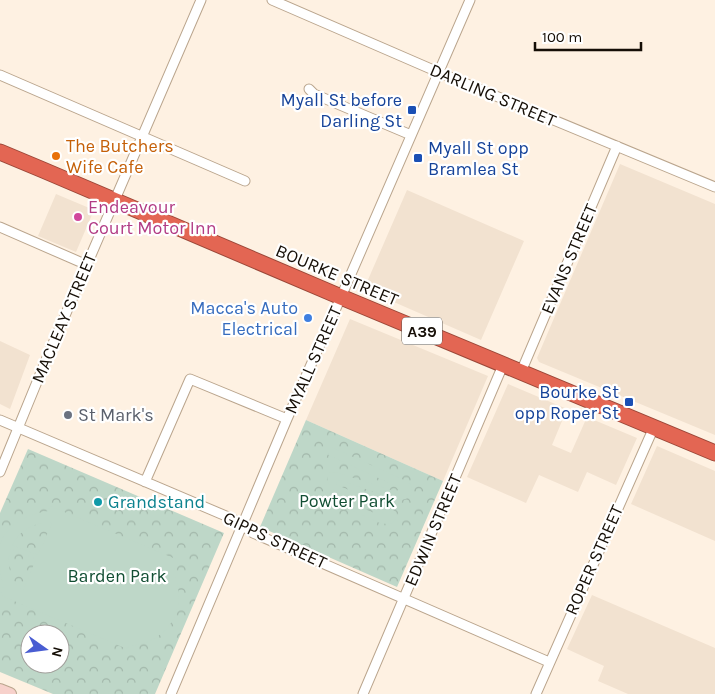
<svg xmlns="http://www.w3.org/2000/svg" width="715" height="694" font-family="Karla,sans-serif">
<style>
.commercial{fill:#f2e2d0}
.park{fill:url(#park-crowns);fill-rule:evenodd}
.pitch{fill:#bed7c8;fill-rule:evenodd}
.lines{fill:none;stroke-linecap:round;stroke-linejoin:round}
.street-casing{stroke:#baa58d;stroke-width:11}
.secondary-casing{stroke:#baa58d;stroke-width:14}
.highway-casing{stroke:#9b4738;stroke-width:17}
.street{stroke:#fff;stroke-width:9}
.secondary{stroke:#f7d1cb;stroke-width:12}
.highway{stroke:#e36653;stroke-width:15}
.transit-dot{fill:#1a4fb4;stroke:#fff;stroke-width:2}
.food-dot{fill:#e8710a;stroke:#fff;stroke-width:2}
.hotel-dot{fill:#d1479c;stroke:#fff;stroke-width:2}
.shop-dot{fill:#3f7fe0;stroke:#fff;stroke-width:2}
.worship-dot{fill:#6b7280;stroke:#fff;stroke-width:2}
.culture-dot{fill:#0f9aa8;stroke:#fff;stroke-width:2}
.labels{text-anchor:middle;stroke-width:4.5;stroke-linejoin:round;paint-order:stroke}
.shield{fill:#fff;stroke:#5b5651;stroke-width:1}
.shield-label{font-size:16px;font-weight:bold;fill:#150e06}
.street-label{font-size:18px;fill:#150e06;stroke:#fff}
.transit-label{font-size:18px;fill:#164399;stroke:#fff;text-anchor:end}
.food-label{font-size:18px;fill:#c56008;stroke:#fff;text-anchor:start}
.hotel-label{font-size:18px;fill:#b23c85;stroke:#fff;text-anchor:start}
.shop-label{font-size:18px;fill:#366cbe;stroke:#fff;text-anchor:end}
.worship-label{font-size:18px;fill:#5b616d;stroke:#fff;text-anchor:start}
.park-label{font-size:18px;fill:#124e33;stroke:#fff}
.culture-label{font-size:18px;fill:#0d838f;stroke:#fff;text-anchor:start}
</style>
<defs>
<pattern id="park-crowns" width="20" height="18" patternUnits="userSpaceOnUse" patternTransform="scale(1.25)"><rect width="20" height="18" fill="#bed7c8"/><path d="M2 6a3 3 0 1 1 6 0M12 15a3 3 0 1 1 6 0" fill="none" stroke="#a2b7aa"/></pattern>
</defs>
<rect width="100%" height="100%" fill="#fef1e2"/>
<!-- commercial -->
<path class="commercial" d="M620,164L715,204V435L539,362L537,358Z
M407,190L524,241L481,340L364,289Z
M56,194L94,210L76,252L38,236Z
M350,319L488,376L443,481L306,420Z
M0,341L30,355L10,409L0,404Z
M508,384L567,409L552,445L571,453L587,417L637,438L616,485L587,472L578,492L539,475L526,503L467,477Z
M657,446L715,471V541L631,504Z
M592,595L715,648V694H628L598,681L604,666L567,649Z"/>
<!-- park -->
<path class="park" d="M306,420L443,481L397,587L260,527Z
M28,449L224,533L155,694H53L0,672V513ZM30,634H60V664H30Z"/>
<!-- pitch -->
<path class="pitch" d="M331,447L404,480L412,485C412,496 409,500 398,500L339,480L336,481L337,485L386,505L396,512L397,518L392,523L382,524L323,497L325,492L379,515L384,514L381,511L334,490C328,485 326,481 328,473L335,472L394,491L399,490L396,486L328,455Z
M50,506L178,560L173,572C190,607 168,644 129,646L127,649L0,595L4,585C0,577 0,571 0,562C0,557 0,551 0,546C5,524 28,514 48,511ZM48,522L52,523L38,555L12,545C20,530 32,524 48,522ZM11,549L36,559L23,591C11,581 5,564 11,549Z"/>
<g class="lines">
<defs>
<path id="street" d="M272,0L438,72L715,187
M0,75L245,181
M309,89L314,94L411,135
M0,227L87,265
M521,372L617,146
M0,420L233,519L253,533L549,662
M0,472L48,355L201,0
M145,482L190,379L287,419
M171,694L287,419L341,297L470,0
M363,694L503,365
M536,694L654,427"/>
<path id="secondary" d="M0,690L10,694"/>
<path id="highway" d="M0,152L43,170L341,297L715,453"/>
</defs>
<!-- street casing -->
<use href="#street" class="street-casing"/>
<!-- secondary casing -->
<use href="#secondary" class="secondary-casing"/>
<!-- highway casing -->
<use href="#highway" class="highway-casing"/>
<!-- street -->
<use href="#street" class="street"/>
<!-- secondary -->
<use href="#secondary" class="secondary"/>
<!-- highway -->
<use href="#highway" class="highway"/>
</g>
<!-- markers -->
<g class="transit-dot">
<rect x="407" y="105" width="10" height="10" rx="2.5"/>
<rect x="413" y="153" width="10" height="10" rx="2.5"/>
<rect x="624" y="397" width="10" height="10" rx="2.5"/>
</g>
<circle class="food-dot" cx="56" cy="156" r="5"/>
<circle class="hotel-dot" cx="78" cy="217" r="5"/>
<circle class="shop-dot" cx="308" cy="318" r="5"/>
<circle class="worship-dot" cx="68" cy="415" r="5"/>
<circle class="culture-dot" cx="98" cy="502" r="5"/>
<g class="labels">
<!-- shield labels -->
<rect class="shield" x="402" y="317.5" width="40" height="27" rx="4"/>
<g class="shield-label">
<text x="422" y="337">A39</text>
</g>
<!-- street labels -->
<g class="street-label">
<text transform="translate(493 95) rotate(23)" y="6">DARLING STREET</text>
<text transform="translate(569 259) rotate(-67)" y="6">EVANS STREET</text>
<text transform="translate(337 275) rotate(23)" y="6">BOURKE STREET</text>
<text transform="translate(64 318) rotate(-67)" y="6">MACLEAY STREET</text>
<text transform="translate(313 360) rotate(-66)" y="6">MYALL STREET</text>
<text transform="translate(433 530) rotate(-67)" y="6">EDWIN STREET</text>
<text transform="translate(275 540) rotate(25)" y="6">GIPPS STREET</text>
<text transform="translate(594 560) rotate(-66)" y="6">ROPER STREET</text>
</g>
<!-- transit labels -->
<g class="transit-label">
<text x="402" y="106">Myall St before<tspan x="402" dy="21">Darling St</tspan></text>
<text x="428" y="154" text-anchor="start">Myall St opp<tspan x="428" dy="21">Bramlea St</tspan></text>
<text x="619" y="398">Bourke St<tspan x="619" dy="21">opp Roper St</tspan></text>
</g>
<!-- food labels -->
<g class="food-label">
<text x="66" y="152">The Butchers<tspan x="66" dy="21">Wife Cafe</tspan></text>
</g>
<!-- hotel labels -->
<g class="hotel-label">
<text x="88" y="213">Endeavour<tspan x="88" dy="21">Court Motor Inn</tspan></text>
</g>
<!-- shop labels -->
<g class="shop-label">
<text x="298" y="314">Macca's Auto<tspan x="298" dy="21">Electrical</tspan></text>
</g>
<!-- worship labels -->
<g class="worship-label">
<text x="78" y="421">St Mark's</text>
</g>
<!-- park labels -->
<g class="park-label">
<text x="347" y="507">Powter Park</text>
<text x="117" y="582">Barden Park</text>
</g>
<!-- culture labels -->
<g class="culture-label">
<text x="108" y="508">Grandstand</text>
</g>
</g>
<!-- north arrow -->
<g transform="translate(45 649) rotate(104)"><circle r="24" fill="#ffffff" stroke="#a19f9b"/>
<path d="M0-4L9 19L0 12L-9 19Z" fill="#495dd2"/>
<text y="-8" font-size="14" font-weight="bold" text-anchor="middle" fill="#150e06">N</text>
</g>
<!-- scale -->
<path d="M535 42v8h106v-8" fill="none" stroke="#150e06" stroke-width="2.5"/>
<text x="542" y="42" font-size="15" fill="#150e06" stroke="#ffffff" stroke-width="4" paint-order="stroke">100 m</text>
</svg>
